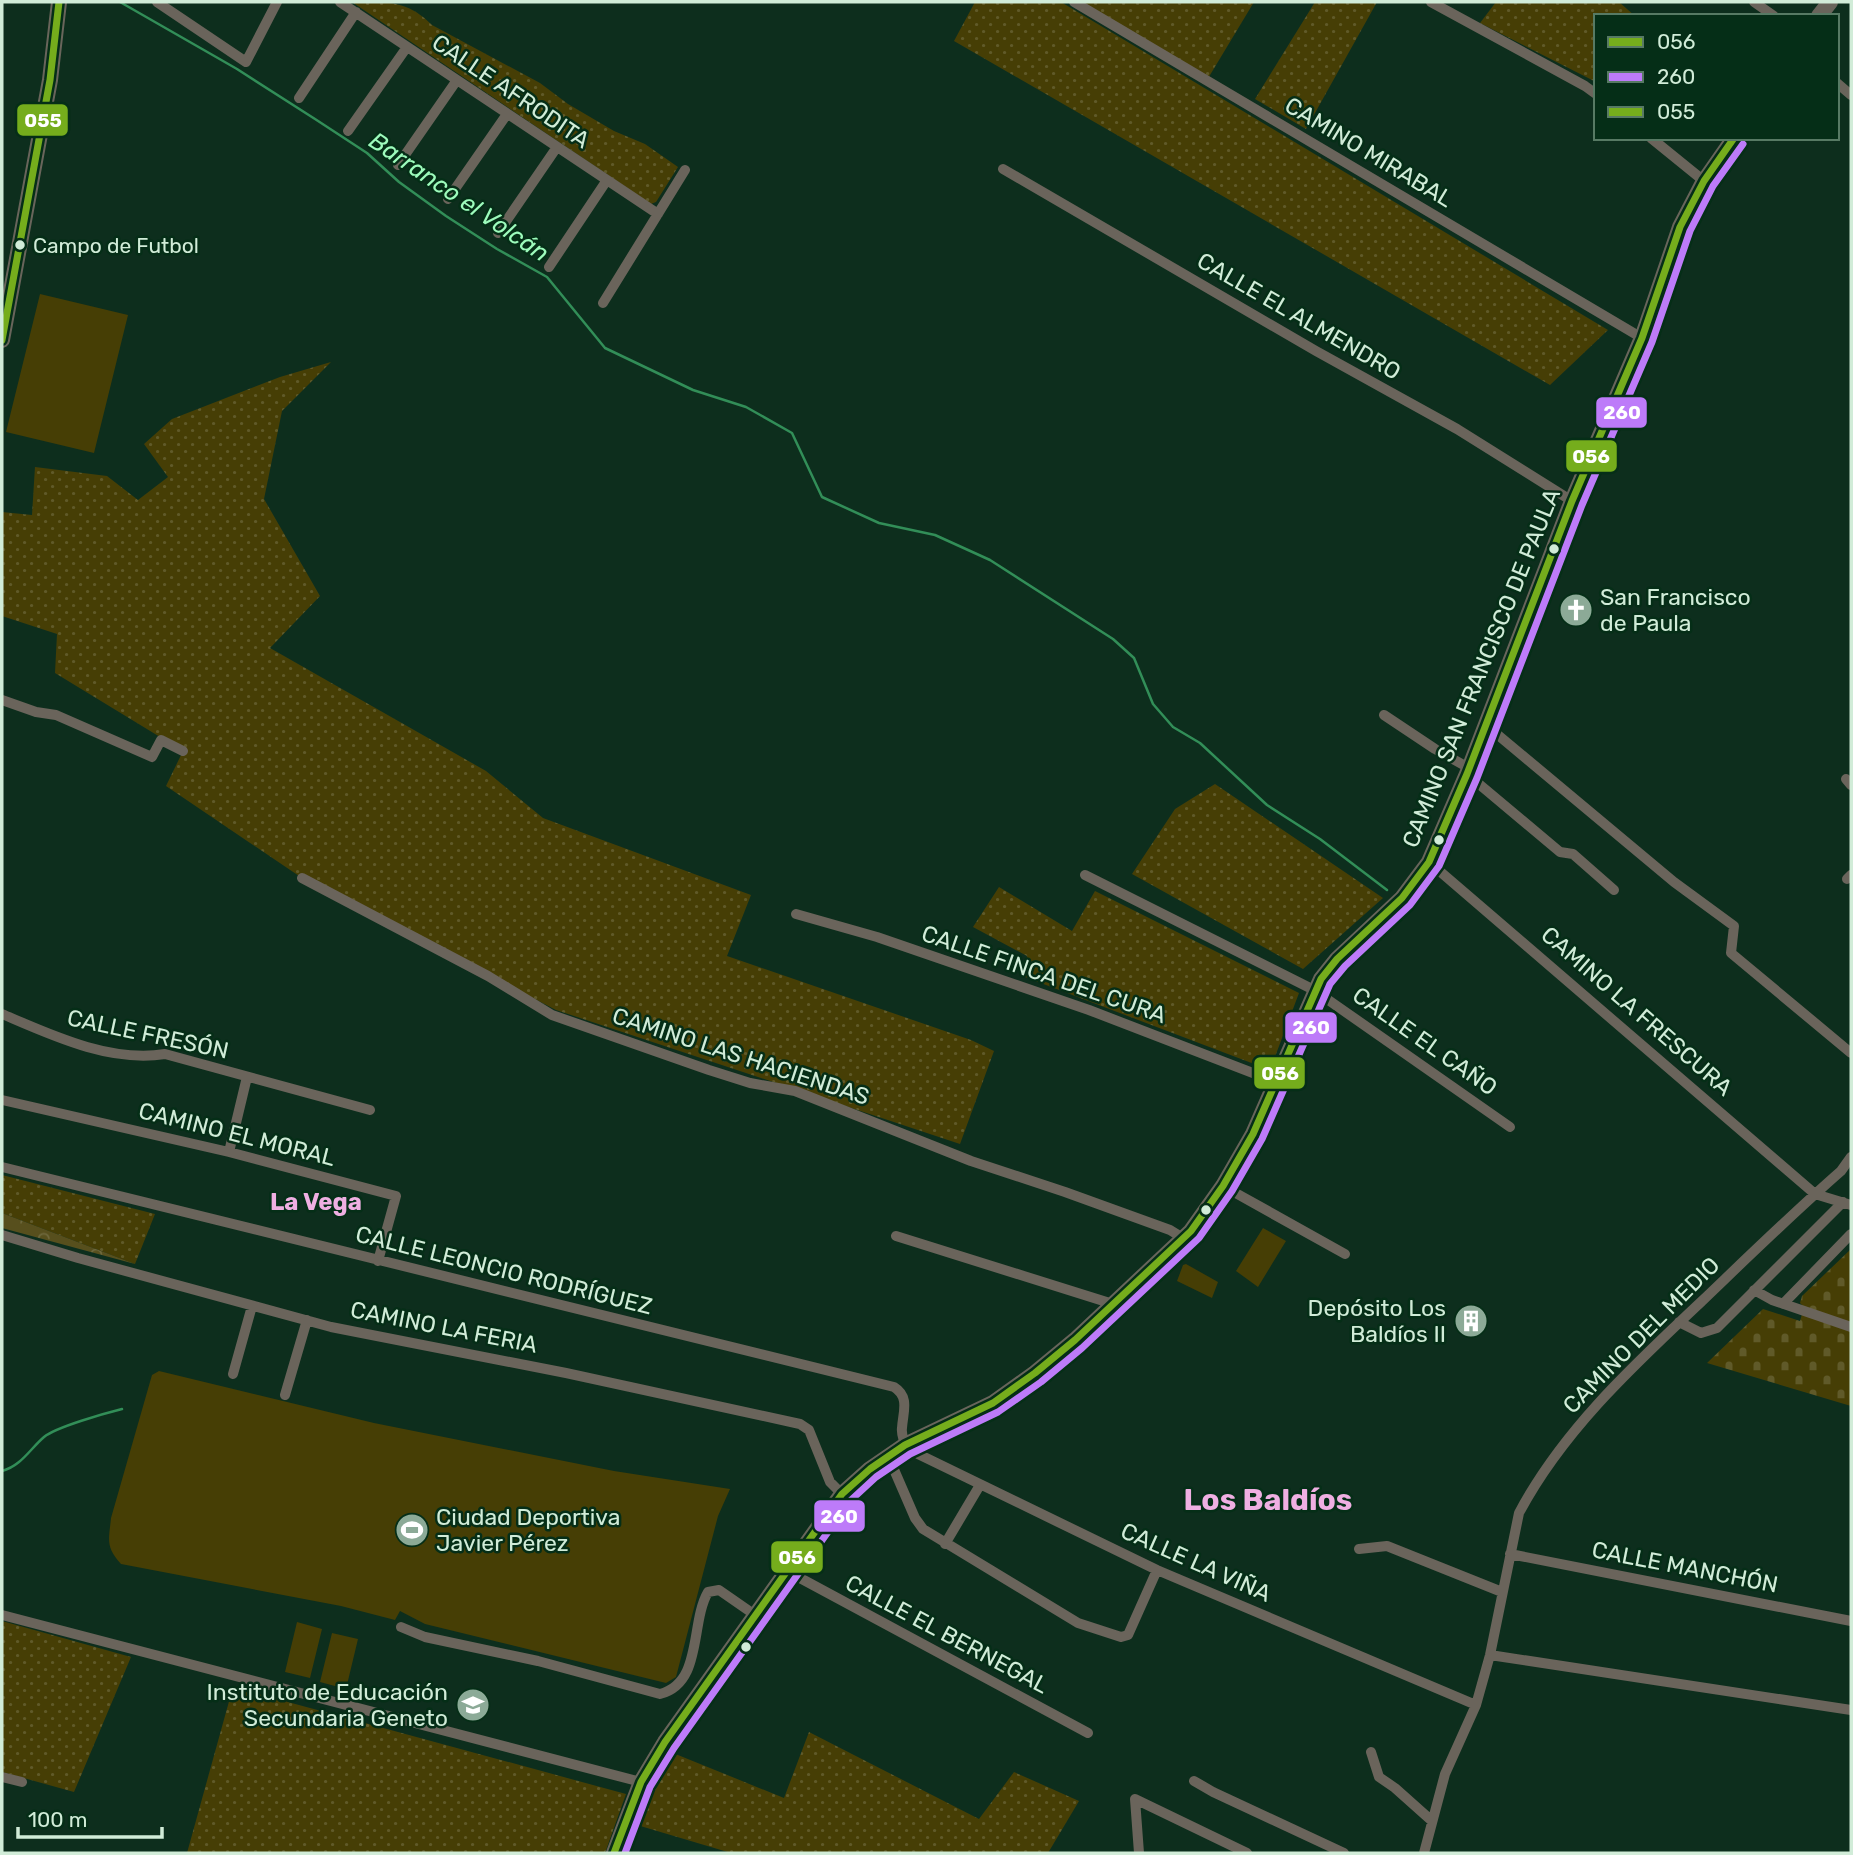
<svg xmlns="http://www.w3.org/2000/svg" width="1853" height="1855" font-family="Rubik,sans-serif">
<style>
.grass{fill:url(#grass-dots)}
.forest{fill:url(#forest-crowns)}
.cemetery{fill:url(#cemetery-stones)}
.pitch{fill:#463e05}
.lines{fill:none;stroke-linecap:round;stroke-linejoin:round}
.stream{stroke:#328e58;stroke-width:2.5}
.street{stroke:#6a645b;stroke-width:10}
.secondary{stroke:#69655b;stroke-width:16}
.bus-1-casing{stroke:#052e17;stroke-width:12}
.bus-2-casing{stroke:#052e17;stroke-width:12}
.bus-3-casing{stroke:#052e17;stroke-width:12}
.bus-1{stroke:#75ad1c;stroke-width:7}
.bus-2{stroke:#bd7bf9;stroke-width:7}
.bus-3{stroke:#75ad1c;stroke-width:7}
.bus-dot{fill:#d1ecd8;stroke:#052e17;stroke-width:2.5}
.labels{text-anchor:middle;stroke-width:5;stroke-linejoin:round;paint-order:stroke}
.bus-label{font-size:21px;fill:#d1ecd8;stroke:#052e17;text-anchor:start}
.street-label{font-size:23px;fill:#d1ecd8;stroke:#052e17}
.poi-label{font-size:23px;fill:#d1ecd8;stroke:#052e17;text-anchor:start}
.water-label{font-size:24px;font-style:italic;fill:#9dfbbc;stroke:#052e17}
.neighbourhood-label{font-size:24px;font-weight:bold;fill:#efafe2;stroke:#052e17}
.district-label{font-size:30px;font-weight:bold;fill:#efafe2;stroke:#052e17}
.line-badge{stroke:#052e17;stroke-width:2.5}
.badge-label{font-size:19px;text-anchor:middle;font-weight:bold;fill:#fff}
</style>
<defs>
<pattern id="grass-dots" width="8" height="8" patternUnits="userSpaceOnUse" patternTransform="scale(1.75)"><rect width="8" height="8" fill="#463e05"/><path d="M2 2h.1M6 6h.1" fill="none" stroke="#605a29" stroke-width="1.8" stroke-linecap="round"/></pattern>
<pattern id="forest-crowns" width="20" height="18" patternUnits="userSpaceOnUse" patternTransform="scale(1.75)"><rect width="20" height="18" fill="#574f1d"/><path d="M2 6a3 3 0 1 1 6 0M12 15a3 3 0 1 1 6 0" fill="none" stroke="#6e683d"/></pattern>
<pattern id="cemetery-stones" width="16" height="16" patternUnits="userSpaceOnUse" patternTransform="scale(1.75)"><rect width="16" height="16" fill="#463e05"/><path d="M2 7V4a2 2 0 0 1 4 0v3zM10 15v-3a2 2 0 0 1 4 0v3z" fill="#605a29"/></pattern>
</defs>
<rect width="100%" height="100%" fill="#0d2e1d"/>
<!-- grass -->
<path class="grass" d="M352,2C389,2 407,0 432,25L540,83L568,104L614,131L645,144L678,167L656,202L651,204Z
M975,2H1061L1608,330L1550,385L954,41Z
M1074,2H1254L1207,80Z
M1315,2H1377L1306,129L1255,99Z
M1496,2H1619L1635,16H1596V82L1480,23Z
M331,362L282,411L264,499L320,596L270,648L486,771L543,818L751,895L727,956L971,1040L994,1051L960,1144L556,1010L302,878L166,786L183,751L55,673L57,634L2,616V512L32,515L35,467L107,476L138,500L168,477L144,444L172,419L280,377Z
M1215,784L1383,898L1303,969L1132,874L1175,809Z
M999,887L1072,931L1095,891L1299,993L1270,1070L1025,977L1027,956L973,927Z
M2,1175L155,1214L135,1264L2,1213Z
M2,1621L131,1657L74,1792L2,1772Z
M233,1687L626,1794L605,1853H187Z
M809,1732L979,1819L1014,1772L1079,1801L1048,1853H731L637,1825L673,1753L784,1798Z"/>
<!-- forest -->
<path class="forest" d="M2,1213L135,1264L2,1228Z"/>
<!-- cemetery -->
<path class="cemetery" d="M1851,1249V1406L1707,1363L1763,1309L1800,1321L1804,1307L1800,1303L1802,1296Z"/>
<!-- pitch -->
<path class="pitch" d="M40,294L128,315L94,453L6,432Z
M1263,1228L1286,1241L1258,1287L1236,1271Z
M1186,1264L1218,1282L1212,1298L1177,1281L1183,1265Z
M159,1371L374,1423L614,1471L730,1489L718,1516L676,1677L666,1683L425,1624L400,1611L395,1620L341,1606L121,1564C105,1547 109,1539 111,1518L152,1375Z
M297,1622L322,1629L310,1678L285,1672Z
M332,1633L358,1639L346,1689L320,1682Z"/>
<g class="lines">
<!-- stream -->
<path class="stream" d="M120,2L237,69L315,119L367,153L399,182L446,216L497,249L547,277L605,348L693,390L746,407L792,433L822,497L879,523L935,535L990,560L1113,639L1134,658L1153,704L1173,727L1200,743L1267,805L1320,839L1387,890
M2,1471C21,1466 30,1449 44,1437C56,1427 106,1413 122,1409"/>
<!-- street -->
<path class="street" d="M157,2L246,62L277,2
M340,2L658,214
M1074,2L1642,338
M1431,2L1585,86L1596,94
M1754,2L1774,16
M1837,83L1851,95
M299,98L356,12
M348,131L407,47
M1651,138L1704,181
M398,165L457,80
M1003,169L1316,351L1457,429L1572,501
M448,199L507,114
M498,233L557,147
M549,267L607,180
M603,303L685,170
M2,700L36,712L56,715L152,757L161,740L183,751
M1384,715L1435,749L1469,768
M1486,725L1674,882L1734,926L1731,953L1851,1053
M1467,774L1560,852L1573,854L1614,890
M1846,779L1851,785
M1429,862L1815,1194L1851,1205
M1085,875L1314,990L1510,1127
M302,878L488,976L552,1015L709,1070L750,1083L795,1091L971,1161L1065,1192L1170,1230L1183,1238
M1847,879L1851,875
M796,914L877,937L1089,1010L1276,1082
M2,1014C51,1035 110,1063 165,1054L370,1110
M2,1100L229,1152L396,1196L378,1261
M229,1152L247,1077
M2,1167L894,1387C910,1397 903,1412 902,1428C901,1434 904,1440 905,1445L918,1454L1157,1570L1476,1705
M1223,1186L1345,1254
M2,1235L78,1258L331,1327L566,1373L800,1424L809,1430L830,1482L842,1494
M896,1236L1113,1304
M1754,1290L1772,1300L1851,1327
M1783,1304L1851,1234
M1679,1322L1701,1333L1717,1328L1843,1202
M233,1374L252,1306
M285,1395L307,1320
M889,1458L915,1518L923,1529L1078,1623L1121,1637L1128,1635L1157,1570
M945,1544L980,1485
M1359,1549L1387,1546L1502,1592
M1510,1554L1851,1621
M787,1571L1088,1733
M2,1615L641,1782
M401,1627L425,1637L538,1661L660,1694C703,1683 690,1623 708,1592L719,1590L755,1615
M1490,1655L1851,1710
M1371,1752L1379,1777L1395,1788L1432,1821
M2,1777L22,1782
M1194,1781L1213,1792L1344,1853
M1139,1853L1135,1799L1247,1853
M1424,1853L1445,1774L1476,1705L1490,1655L1519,1513C1563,1430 1634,1365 1702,1301C1748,1257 1793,1213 1841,1171L1851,1157"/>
<!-- secondary -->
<path class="secondary" d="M1819,16L1830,2
M2,340L50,80L59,2
M614,1853L641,1782L665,1742L842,1494L870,1469L905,1445L993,1403L1035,1373L1075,1340L1191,1231L1223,1186L1253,1134L1321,979L1337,959L1402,898L1429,862L1467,774L1572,501L1642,338L1680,227L1704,181L1734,138"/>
<defs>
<path id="bus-1" d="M614,1853L641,1782L665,1742L842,1494L870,1469L905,1445L993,1403L1035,1373L1075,1340L1191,1231L1223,1186L1253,1134L1321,979L1337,959L1402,898L1429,862L1467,774L1572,501L1642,338L1680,227L1704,181L1734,138"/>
<path id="bus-2" d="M625,1853L650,1787L674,1748L850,1501L876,1477L910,1454L998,1412L1041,1382L1082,1348L1199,1238L1232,1191L1262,1139L1330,984L1345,966L1410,905L1439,866L1477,778L1582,505L1652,342L1690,231L1713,186L1743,144"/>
<path id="bus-3" d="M2,340L50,80L59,2"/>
</defs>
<!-- bus-1 casing -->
<use href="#bus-1" class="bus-1-casing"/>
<!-- bus-2 casing -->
<use href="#bus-2" class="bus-2-casing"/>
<!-- bus-3 casing -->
<use href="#bus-3" class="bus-3-casing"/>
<!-- bus-1 -->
<use href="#bus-1" class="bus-1"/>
<!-- bus-2 -->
<use href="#bus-2" class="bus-2"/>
<!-- bus-3 -->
<use href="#bus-3" class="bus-3"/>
</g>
<!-- icons -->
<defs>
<symbol id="church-disc" viewBox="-11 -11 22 22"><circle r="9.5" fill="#8caa97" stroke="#052e17"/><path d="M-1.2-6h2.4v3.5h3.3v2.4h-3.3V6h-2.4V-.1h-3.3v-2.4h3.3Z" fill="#fff"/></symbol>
<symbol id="building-disc" viewBox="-11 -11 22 22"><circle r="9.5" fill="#8caa97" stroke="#052e17"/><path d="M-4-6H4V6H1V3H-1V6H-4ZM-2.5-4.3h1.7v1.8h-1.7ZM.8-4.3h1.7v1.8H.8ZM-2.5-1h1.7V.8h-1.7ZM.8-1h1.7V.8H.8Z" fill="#fff"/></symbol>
<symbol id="stadium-disc" viewBox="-11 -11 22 22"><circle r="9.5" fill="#8caa97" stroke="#052e17"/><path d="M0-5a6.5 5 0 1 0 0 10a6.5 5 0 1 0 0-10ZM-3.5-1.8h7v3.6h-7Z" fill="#fff"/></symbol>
<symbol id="school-disc" viewBox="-11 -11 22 22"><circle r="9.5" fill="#8caa97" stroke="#052e17"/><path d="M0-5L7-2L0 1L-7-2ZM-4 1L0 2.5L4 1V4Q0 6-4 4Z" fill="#fff"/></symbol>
</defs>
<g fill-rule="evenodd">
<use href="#church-disc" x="1557" y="591" width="38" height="38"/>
<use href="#building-disc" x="1452" y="1302" width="38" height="38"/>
<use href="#stadium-disc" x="393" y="1511" width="38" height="38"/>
<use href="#school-disc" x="454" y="1686" width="38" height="38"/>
</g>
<!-- markers -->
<g class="bus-dot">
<circle cx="20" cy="245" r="6"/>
<circle cx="1554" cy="549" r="6"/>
<circle cx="1439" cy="840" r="6"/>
<circle cx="1206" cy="1210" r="6"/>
<circle cx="746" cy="1647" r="6"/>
</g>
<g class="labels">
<!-- bus labels -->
<g class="bus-label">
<text x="33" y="253">Campo de Futbol</text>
</g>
<!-- street labels -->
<g class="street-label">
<text transform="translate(511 91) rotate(34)" y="8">CALLE AFRODITA</text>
<text transform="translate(1369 152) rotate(31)" y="8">CAMINO MIRABAL</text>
<text transform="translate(1299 316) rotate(30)" y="8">CALLE EL ALMENDRO</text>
<text transform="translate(1481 668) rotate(-68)" y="8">CAMINO SAN FRANCISCO DE PAULA</text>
<text transform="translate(1044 974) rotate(19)" y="8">CALLE FINCA DEL CURA</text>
<text transform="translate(1637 1011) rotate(41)" y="8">CAMINO LA FRESCURA</text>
<text transform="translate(148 1034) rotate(12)" y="8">CALLE FRESÓN</text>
<text transform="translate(1425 1041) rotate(35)" y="8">CALLE EL CAÑO</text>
<text transform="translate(741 1056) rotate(18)" y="8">CAMINO LAS HACIENDAS</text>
<text transform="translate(237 1134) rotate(14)" y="8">CAMINO EL MORAL</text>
<text transform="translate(504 1270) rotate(14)" y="8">CALLE LEONCIO RODRÍGUEZ</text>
<text transform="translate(444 1327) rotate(11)" y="8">CAMINO LA FERIA</text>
<text transform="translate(1641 1335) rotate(-45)" y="8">CAMINO DEL MEDIO</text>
<text transform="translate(1196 1562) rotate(24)" y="8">CALLE LA VIÑA</text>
<text transform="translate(1685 1567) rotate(11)" y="8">CALLE MANCHÓN</text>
<text transform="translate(947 1634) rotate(28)" y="8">CALLE EL BERNEGAL</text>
</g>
<!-- poi labels -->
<g class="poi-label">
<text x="1600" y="605">San Francisco<tspan x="1600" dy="26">de Paula</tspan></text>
<text x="1446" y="1316" text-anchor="end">Depósito Los<tspan x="1446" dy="26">Baldíos II</tspan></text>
<text x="436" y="1525">Ciudad Deportiva<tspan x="436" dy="26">Javier Pérez</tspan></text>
<text x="448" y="1700" text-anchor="end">Instituto de Educación<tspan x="448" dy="26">Secundaria Geneto</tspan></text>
</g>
<!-- water labels -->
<g class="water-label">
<text transform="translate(459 197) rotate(34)" y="8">Barranco el Volcán</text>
</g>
<!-- neighbourhood labels -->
<g class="neighbourhood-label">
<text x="316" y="1210">La Vega</text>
</g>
<!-- district labels -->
<g class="district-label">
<text x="1268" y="1510">Los Baldíos</text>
</g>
</g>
<g class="line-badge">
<rect x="16" y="103" width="53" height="34" rx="7" fill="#75ad1c"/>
<rect x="1595" y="396" width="53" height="33" rx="7" fill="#bd7bf9"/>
<rect x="1565" y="439" width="53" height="34" rx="7" fill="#75ad1c"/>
<rect x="1284" y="1011" width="54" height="33" rx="7" fill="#bd7bf9"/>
<rect x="1253" y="1056" width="53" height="34" rx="7" fill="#75ad1c"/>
<rect x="813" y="1499" width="53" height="34" rx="7" fill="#bd7bf9"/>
<rect x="770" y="1540" width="54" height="34" rx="7" fill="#75ad1c"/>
</g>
<g class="badge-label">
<text x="43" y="127">055</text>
<text x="1622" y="419">260</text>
<text x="1591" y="463">056</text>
<text x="1311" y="1034">260</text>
<text x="1280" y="1080">056</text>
<text x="839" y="1523">260</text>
<text x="797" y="1564">056</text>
</g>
<!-- border -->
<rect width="1853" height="1855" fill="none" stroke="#d1ecd8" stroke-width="7"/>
<!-- legend -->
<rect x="1594" y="14" width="245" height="126" fill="#052e17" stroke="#577a64" stroke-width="2"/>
<rect x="1608" y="37" width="35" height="10" fill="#75ad1c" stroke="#577a64" stroke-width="2"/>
<text x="1657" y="49" font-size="21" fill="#d1ecd8">056</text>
<rect x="1608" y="72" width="35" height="10" fill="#bd7bf9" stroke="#577a64" stroke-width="2"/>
<text x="1657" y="84" font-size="21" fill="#d1ecd8">260</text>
<rect x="1608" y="107" width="35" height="10" fill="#75ad1c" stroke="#577a64" stroke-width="2"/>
<text x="1657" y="119" font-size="21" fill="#d1ecd8">055</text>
<!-- scale -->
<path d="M18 1827v10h144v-10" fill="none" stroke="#d1ecd8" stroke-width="3.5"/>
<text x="28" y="1827" font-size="21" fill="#d1ecd8" stroke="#052e17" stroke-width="5" paint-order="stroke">100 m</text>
</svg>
